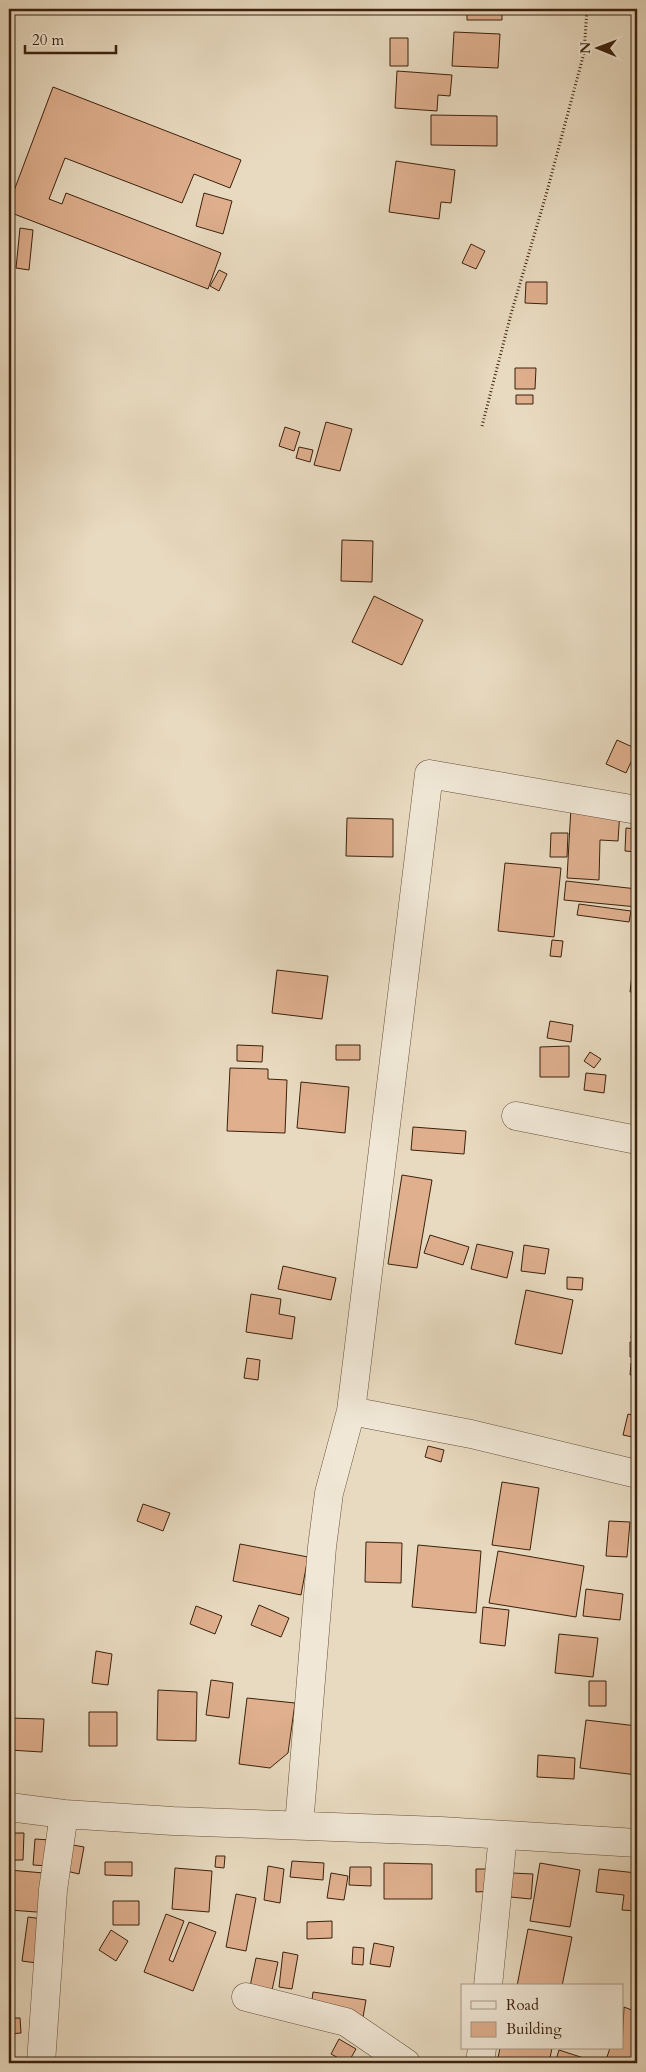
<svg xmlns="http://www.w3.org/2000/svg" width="646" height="2072" font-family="Cardo,serif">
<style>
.building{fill:#dfaf8e;stroke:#3b210c}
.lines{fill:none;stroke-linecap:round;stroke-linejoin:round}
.minor-casing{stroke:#664f39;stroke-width:29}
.path{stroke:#3b210c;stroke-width:3;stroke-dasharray:1 2.5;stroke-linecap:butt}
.minor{stroke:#f0e7d6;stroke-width:28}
</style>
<rect width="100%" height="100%" fill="#e8dac0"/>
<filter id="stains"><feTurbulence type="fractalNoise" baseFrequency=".004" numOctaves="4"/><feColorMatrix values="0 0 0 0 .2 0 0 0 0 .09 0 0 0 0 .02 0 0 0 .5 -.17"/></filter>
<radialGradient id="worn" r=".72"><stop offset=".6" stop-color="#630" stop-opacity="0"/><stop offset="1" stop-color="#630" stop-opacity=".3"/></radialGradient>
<!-- building -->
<path class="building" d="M467,9H502V20H467Z
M454,32L500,34L498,68L452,66Z
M390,38H408V66H390Z
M397,71L452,75L450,96L438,95L437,111L395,108Z
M53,87L241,160L230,188L194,174L182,203L65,158L49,199L62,204L66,193L221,253L208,289L9,212V204Z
M431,115L497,116V146L431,145Z
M396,161L455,170L451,203L441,202L439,219L389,212Z
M204,193L232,201L223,234L196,226Z
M20,228L33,230L29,270L16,268Z
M471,244L485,251L476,269L462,263Z
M219,270L227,274L219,291L210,286Z
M526,282H547V304L525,303Z
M515,368H536L535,389H515Z
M516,395H533V404H516Z
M326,422L352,429L340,471L314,465Z
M285,427L300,432L294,451L279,446Z
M299,447L313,450L310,462L296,458Z
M342,540L373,541L372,582L341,581Z
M374,596L423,620L402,665L352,642Z
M617,740L637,749L626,773L606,764Z
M571,807L620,810L618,841L600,840L599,880L567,878Z
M347,818L393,819V857L346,856Z
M626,828L637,829V852L625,851Z
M551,833H568L567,857H550Z
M505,863L561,868L554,937L498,931Z
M566,881L637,889V907L564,900Z
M579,904L631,911L629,922L577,915Z
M552,940L563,941L561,957L550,956Z
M633,966H637V993L630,992Z
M277,970L328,976L322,1019L272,1013Z
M550,1021L573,1025L571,1042L547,1038Z
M237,1045L263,1046L262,1062L237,1061Z
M336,1045H360V1060H336Z
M569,1046V1077H540V1047Z
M590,1052L601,1059L594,1068L584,1061Z
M230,1068L268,1069V1079L287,1080L285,1133L227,1131Z
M586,1073L606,1075L604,1093L584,1090Z
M301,1082L349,1087L345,1133L297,1128Z
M413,1127L466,1131L464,1154L411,1150Z
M402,1175L432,1180L417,1268L388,1264Z
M430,1235L469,1247L463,1265L424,1253Z
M477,1244L513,1252L507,1278L471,1269Z
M524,1245L549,1249L545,1274L521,1271Z
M283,1266L336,1278L331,1300L278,1289Z
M567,1277L583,1278L582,1290L567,1289Z
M526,1290L573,1300L562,1354L515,1344Z
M251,1294L281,1299L279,1314L295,1317L292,1339L246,1332Z
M636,1300L637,1301V1339L631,1338Z
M630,1342H637V1357H630Z
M247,1358L260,1360L258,1380L244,1378Z
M631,1363L637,1364V1375H630Z
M628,1414L637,1416V1438L623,1435Z
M428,1446L444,1450L441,1462L425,1457Z
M502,1482L539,1488L530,1550L492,1545Z
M143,1504L170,1513L163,1531L137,1521Z
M609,1521L630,1522L627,1557L606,1556Z
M366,1542L402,1543L401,1583L365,1582Z
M240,1544L308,1557L301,1595L233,1581Z
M418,1545L481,1551L476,1613L412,1607Z
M498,1551L584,1566L576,1617L489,1603Z
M634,1566H637V1589H633Z
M586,1589L623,1594L620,1620L583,1616Z
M259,1605L289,1618L281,1637L251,1625Z
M196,1606L222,1616L215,1634L190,1624Z
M483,1607L509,1610L505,1646L480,1643Z
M559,1634L598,1638L593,1677L555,1673Z
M96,1651L112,1654L108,1685L92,1683Z
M211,1680L233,1683L229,1718L206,1715Z
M589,1681H606V1706H589Z
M158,1690L197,1692L196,1741L157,1740Z
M247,1698L295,1703L288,1753L270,1768L239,1764Z
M89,1712H117V1746H89Z
M9,1718L44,1719L42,1752L9,1750Z
M586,1720L637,1726V1775L580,1768Z
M538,1755L575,1758L574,1779L537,1777Z
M9,1833H24L23,1860H9Z
M35,1839L51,1840L49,1866L33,1865Z
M67,1844L84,1847L79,1874L62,1870Z
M216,1856H225L224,1868L215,1867Z
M292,1861L324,1863L323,1880L290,1877Z
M105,1862H132V1876L105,1875Z
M384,1863L432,1864V1899H384Z
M540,1863L580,1870L570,1927L530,1921Z
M268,1866L284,1869L280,1903L264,1900Z
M350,1867H371V1886L349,1885Z
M175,1868L212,1871L209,1912L172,1909Z
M476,1869H494V1891L476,1892Z
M599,1869L637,1873V1911L622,1910L624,1895L596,1892Z
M9,1870L67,1875L64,1914L9,1910Z
M331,1873L348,1876L344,1900L327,1898Z
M512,1873L533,1874L531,1899L510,1897Z
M236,1894L256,1898L246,1951L226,1947Z
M113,1901H139V1925H113Z
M166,1914L184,1921L169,1960L173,1962L189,1922L216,1932L193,1991L144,1972Z
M28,1917L64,1922L59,1966L22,1961Z
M332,1921V1938L307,1939V1922Z
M528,1929L572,1937L562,1986H517Z
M111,1930L128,1941L116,1961L99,1950Z
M374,1943L394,1947L390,1967L370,1964Z
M353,1947L364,1948L363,1965L352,1964Z
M283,1952L298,1955L292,1989L279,1987Z
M256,1958L278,1962L271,1995L249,1991Z
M313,1992L366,2000L362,2023L310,2016Z
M624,2007L637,2012V2063H605L610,2048H622Z
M9,2018H20L21,2033L9,2034Z
M339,2039L356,2049L348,2063L331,2054Z
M500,2048H552L549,2063H497Z
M559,2050L596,2062V2063H555Z"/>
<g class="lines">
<defs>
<path id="minor" d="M516,1116L637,1140
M351,1411L429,774L637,810
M9,1807L64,1814
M299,1825L322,1547L329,1493L351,1411L471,1434L637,1474
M488,1986L503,1835
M246,1997L346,2022L406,2063
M41,2063L53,1890L64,1814L173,1821L441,1831L637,1843
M480,2063L482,2048"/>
</defs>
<!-- minor casing -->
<use href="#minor" class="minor-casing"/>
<!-- path -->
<path class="path" d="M482,426L511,314L546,195L584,53L587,9"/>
<!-- minor -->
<use href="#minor" class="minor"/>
</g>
<!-- margin -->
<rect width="646" height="2072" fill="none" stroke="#e8dac0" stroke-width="30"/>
<rect x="10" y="10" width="626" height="2052" fill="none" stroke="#3b210c" stroke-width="2.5"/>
<rect x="15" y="15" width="616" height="2042" fill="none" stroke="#3b210c"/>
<!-- legend -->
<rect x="461" y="1984" width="162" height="65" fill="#f0e7d6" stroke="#a89885"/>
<rect x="471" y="2001" width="25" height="8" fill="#f0e7d6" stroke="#a89885"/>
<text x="506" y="2010" font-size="15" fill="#3b210c">Road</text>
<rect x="471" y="2022" width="25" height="15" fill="#dfaf8e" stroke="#a89885"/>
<text x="506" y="2034" font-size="15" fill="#3b210c">Building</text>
<!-- north arrow -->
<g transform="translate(598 48) rotate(271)" stroke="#f0e7d6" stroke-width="4" paint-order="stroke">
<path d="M0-4L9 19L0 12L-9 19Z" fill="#3b210c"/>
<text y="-8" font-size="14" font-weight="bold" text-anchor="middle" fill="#3b210c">N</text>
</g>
<!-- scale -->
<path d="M25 45v8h91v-8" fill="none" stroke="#3b210c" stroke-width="2.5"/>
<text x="32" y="45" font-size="15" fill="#3b210c" stroke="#f0e7d6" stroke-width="4" paint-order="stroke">20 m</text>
<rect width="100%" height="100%" filter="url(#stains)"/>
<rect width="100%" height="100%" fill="url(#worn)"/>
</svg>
